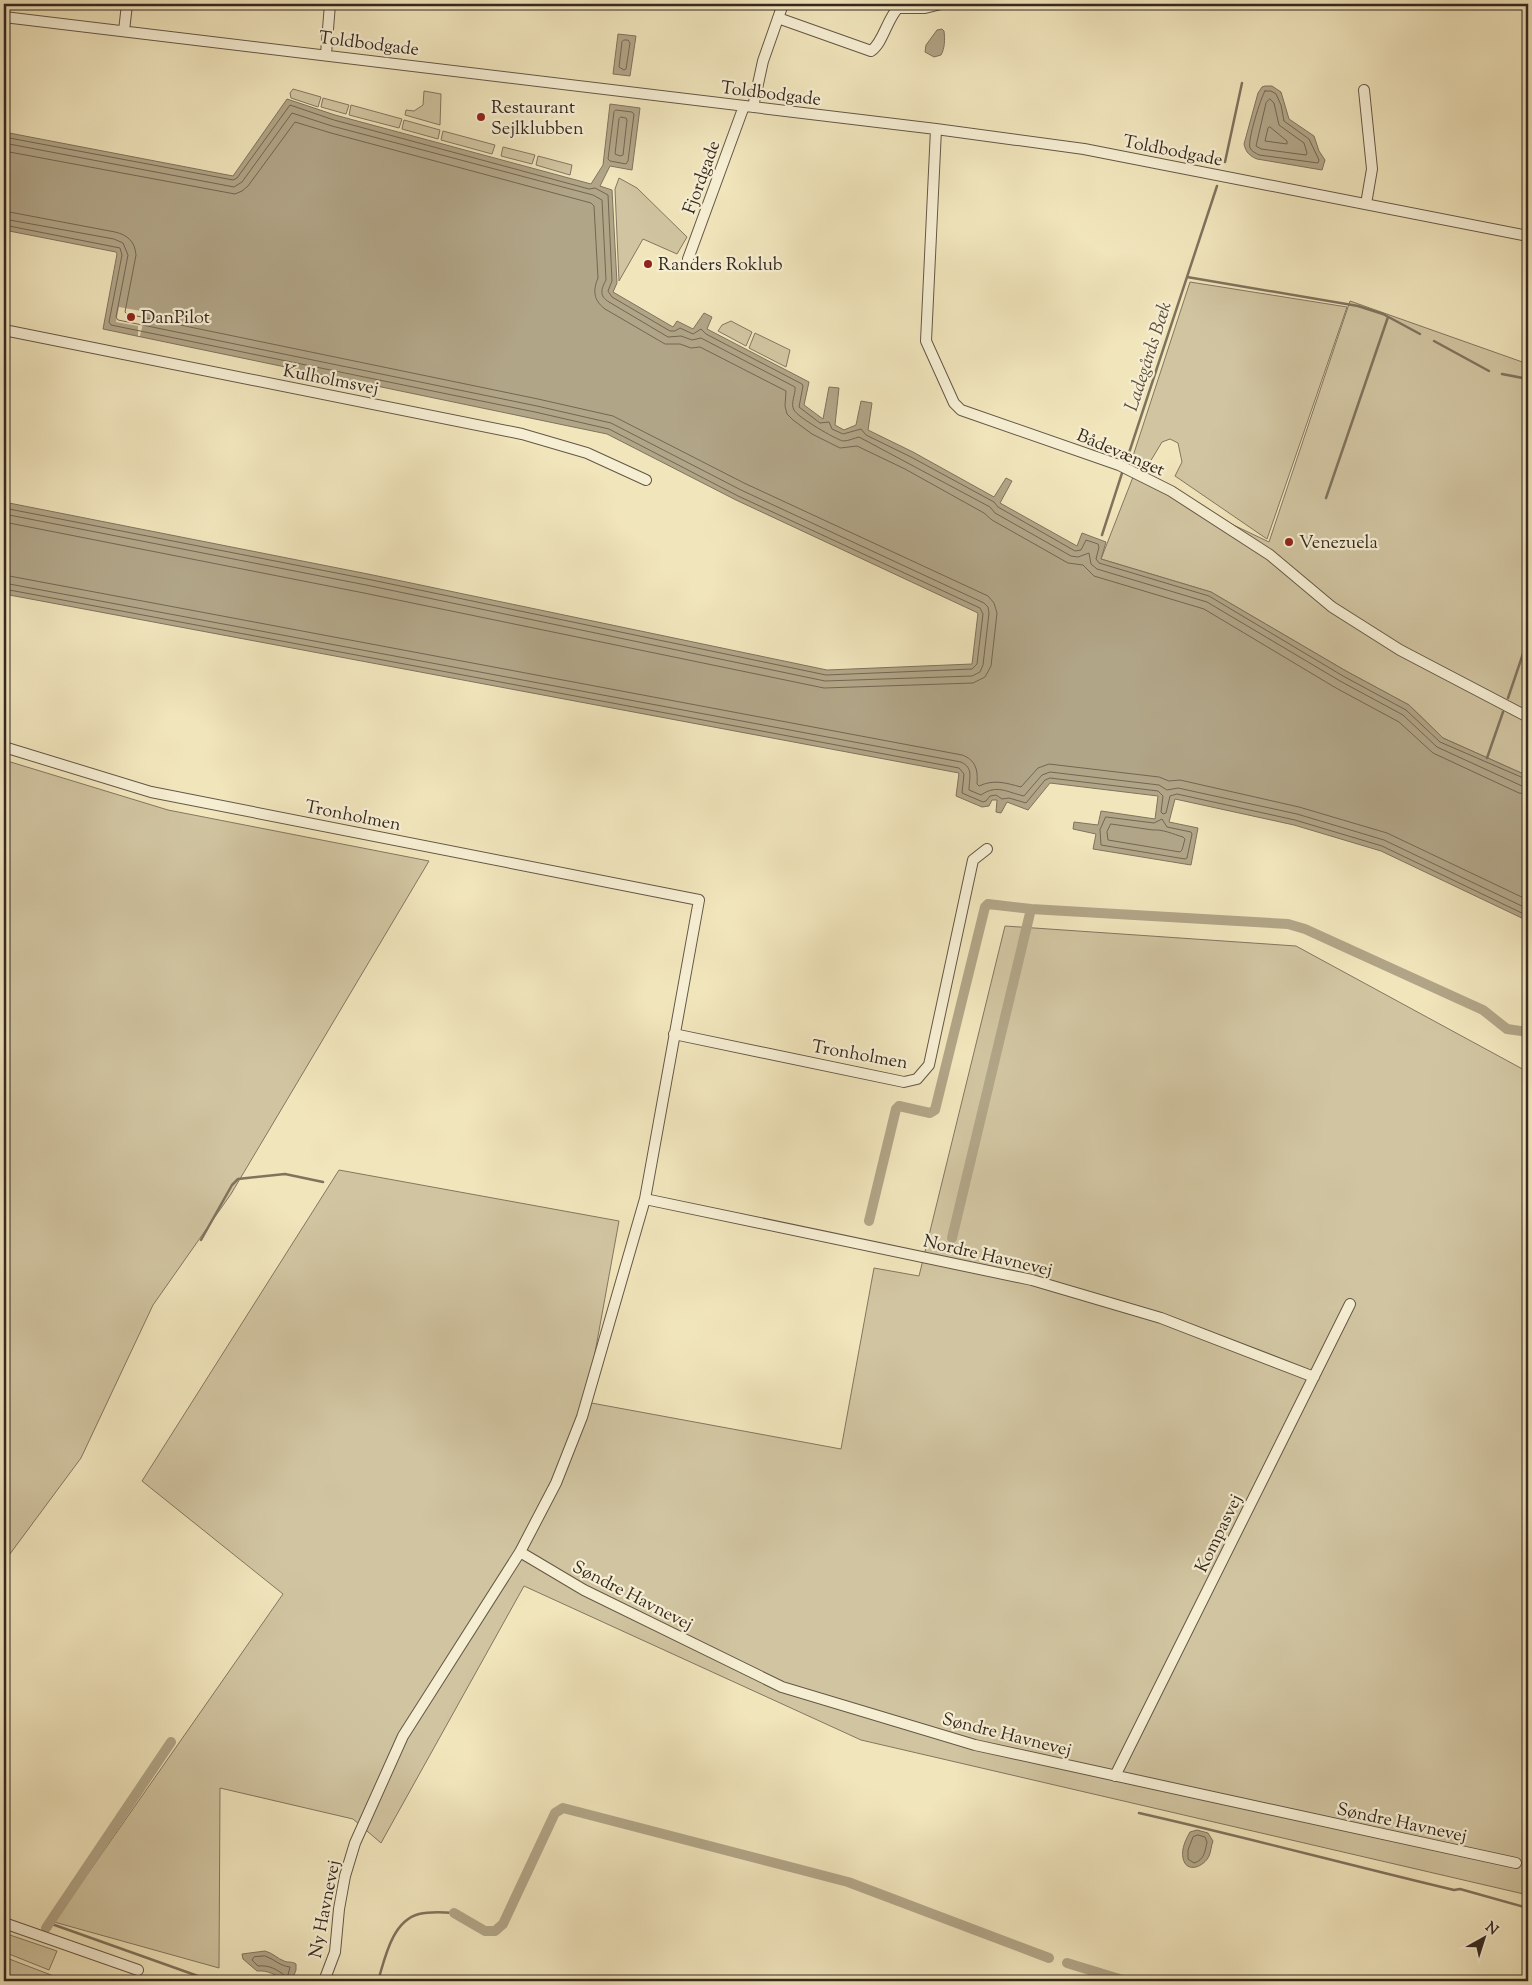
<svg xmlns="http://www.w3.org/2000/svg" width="1532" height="1985" font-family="'Sorts Mill Goudy',serif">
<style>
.green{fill:#d1c5a1;stroke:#837660}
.water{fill:#b1a587;stroke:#7f735d}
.pier{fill:#f1e5bc}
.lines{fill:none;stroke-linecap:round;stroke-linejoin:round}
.shore{stroke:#736653;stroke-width:1}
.stream{stroke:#7f735d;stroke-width:2.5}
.canal{stroke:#b1a587;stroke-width:10}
.minor-casing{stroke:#645746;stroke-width:12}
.minor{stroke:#f6eed3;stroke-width:10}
.poi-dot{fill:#8f2418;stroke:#f6eed3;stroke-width:2}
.labels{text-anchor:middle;stroke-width:4.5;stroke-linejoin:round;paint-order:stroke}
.street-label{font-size:18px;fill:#35281f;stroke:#f6eed3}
.poi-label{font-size:18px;fill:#35281f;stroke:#f6eed3;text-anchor:start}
.water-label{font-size:19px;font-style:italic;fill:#5a4e3e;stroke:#f6eed3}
</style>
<rect width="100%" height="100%" fill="#f1e5bc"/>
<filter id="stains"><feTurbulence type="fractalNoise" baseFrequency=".004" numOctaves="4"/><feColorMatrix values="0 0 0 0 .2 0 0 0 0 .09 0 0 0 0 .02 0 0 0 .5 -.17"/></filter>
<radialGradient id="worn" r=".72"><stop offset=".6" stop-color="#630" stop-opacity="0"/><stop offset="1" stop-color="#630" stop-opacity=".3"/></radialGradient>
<!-- green -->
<path class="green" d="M293,89L321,97L318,107L291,98L290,93Z
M424,91L441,94L440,125L405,115L406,110L414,111L423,105Z
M323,98L349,105L346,114L321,107Z
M351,105L402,119L399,128L349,115Z
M404,120L440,130L438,139L402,129Z
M443,131L495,145L492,154L441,140Z
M503,147L535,155L532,164L501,156Z
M538,156L572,165L570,175L536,165Z
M619,178L637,188L687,237L677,254L643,239L619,281L615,189Z
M1190,282L1347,307L1267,539L1175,476L1182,462L1178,443L1170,439L1162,442L1150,462L1133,456Z
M1350,301L1528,364V776L1443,738L1409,705L1346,671L1211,592L1101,559L1133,477L1269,542Z
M731,321L752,332L746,346L718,331L722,325Z
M755,333L790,350L786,367L749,348Z
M4,760L168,810L429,861L231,1194L153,1305L81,1458L4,1562Z
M1005,926L1296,946L1528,1072V1895L861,1740L524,1586L381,1843L353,1819L220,1788L219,1968L54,1922L283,1594L142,1481L339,1170L619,1221L586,1402L841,1449L874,1268L919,1276Z
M4,1933L57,1951L49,1970L4,1952Z
M4,1957L59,1978L57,1981H4Z"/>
<!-- water -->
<path class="water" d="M942,29L944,31C945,39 945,48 941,55L934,57L925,52L926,45L937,30Z
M618,34L636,36L630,76L613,74Z
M1265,86H1272L1281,92L1289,119L1314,136L1319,151L1325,160L1322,170L1257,159C1250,156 1246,153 1244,144L1258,93L1262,87Z
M287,99L335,115L591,184L603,165L610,104L640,108L632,170L610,166L600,186L612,190L617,283L613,292L673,327L677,321L693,329L704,313L712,317L707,329L809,382L804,405L823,419L829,387L839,388L835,425L844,430L856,425L861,401L872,403L868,430L913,452L994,497L1006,478L1012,481L1000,503L1077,546L1082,533L1106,542L1101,559L1211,592L1346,671L1409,705L1443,738L1528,776V921L1381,851L1294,825L1175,799L1169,822L1198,828L1191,865L1093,849L1096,834L1073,829L1074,822L1098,825L1101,811L1155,819L1158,796L1050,783L1028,810L1007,802L1001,813L996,812L997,800H992L989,806L982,807L956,796L959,773L4,594V502L368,574L827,670L972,664L978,613L736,500L607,434L103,329L117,254L116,252L4,230V132L233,176Z
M1197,1830L1208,1833L1213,1841C1211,1846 1211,1852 1209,1856C1204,1867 1186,1874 1183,1858C1181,1849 1186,1839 1190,1832Z
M265,1951C273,1953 278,1959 284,1961C289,1963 291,1961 296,1964V1970L292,1980L285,1981C276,1975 268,1970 257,1971L243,1959L242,1954Z"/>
<!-- pier -->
<path class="pier" d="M119,307L141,311L142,310L146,311L140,336H138V326L116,322Z"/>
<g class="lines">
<!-- shore -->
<path class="shore" d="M624,40H628L630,43L626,69L624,70L619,67L622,42Z
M1265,91H1271L1276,94L1281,105L1284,121L1309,139L1319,160L1318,163L1259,155C1256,153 1252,152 1250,148C1247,141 1261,97 1265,91Z
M1270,99L1274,103L1279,125L1304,143L1307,153L1306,155L1261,149L1256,146L1266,103Z
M616,110L632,112L634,114L628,161L626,164L610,161L608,159L614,112Z
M621,117L626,118L627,120L623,155L620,156L615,154L619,119Z
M1270,127L1287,141V144L1265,141L1268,128Z
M4,137L233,180L237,178L290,105L334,120L589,189L595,188L608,195L612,281L608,291L612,297L670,331H675L680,328L693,334L701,329L706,334L802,384L803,386L799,407L820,423L829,422L832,429L843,434L861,429L866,435L911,457L994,502L998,507L1075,551L1081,550L1086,540L1098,544L1099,547L1096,559L1099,563L1209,596L1343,676L1406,710L1440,742L1528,780
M4,143L234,187L242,182L292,113L332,126L593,195L602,200L606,280C601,289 599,296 609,302L668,337L681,336L692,340L701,338L795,387C796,394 790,403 794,410C797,417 837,440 843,441C849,441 854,438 859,437L990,507L995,513L1071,556L1078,557L1089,553L1091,564L1097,569L1207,602L1340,681L1403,715L1437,747L1522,786L1528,787
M4,151L235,194L242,191L248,186L295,122L331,133L591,203L594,206L598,278C593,290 593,300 605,309L665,344H680L691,348L700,347L786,391L785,406L787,414L793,420L812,434L840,448L857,446L905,469L984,513L992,520L1068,563L1083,565L1094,576L1204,609L1336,688L1399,722L1433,753L1519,793L1528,794
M4,211L115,232C128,235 135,242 136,255L125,312L127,314L538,399L613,416L744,483L988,596L994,603L997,613L991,666L985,677L973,683L824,688L364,593L4,522
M4,219L114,239L123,243L128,255L116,317L118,320L537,406L611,423L741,490L984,603L988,607L989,613L983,665L980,672L972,676L825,681L366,585L4,514
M4,225L120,248L122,255L109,322L111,325L535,412L609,429L738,496L980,608L983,614L977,664L972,669L826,675L367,579L4,508
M4,575L962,755C976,760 978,770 977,784L979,786C994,779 1006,783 1021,787L1038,768L1049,764L1159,777L1169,781L1180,780L1299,807L1387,833L1528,900
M4,583L961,762C974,768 969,778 969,790L981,795C997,784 1006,792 1024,796L1042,775L1050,772L1159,785L1167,790L1178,788L1297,814L1384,840L1528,909
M4,589L959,768L964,774L962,793L983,802L986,801L990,796L996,795L1002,799L1009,798L1026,803L1045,780L1050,778L1158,791L1163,796L1161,812L1163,814L1166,813L1170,796L1177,794L1295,820L1382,846L1528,916
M1106,817L1154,823L1162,819L1167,827L1191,832L1192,834L1187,858L1185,859L1101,845L1100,830Z
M1111,824L1153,830C1162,829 1173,834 1183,837L1185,839L1182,850L1180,852L1108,840L1107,832Z
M1198,1835L1205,1837L1207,1842C1205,1852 1204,1860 1194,1863L1188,1859V1850L1193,1837Z
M265,1956C274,1959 280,1966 290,1967L288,1975L285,1976C277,1969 269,1965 258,1966L252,1960L254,1957Z"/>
<!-- stream -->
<path class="stream" d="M1225,162L1242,83
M1187,277L1358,306L1383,314L1420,334
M1434,341L1489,371
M1502,374L1528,379
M1125,465L1217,186
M1326,498L1388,317
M1102,535L1123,470
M1508,698L1528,639
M1487,758L1503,712
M201,1240L232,1185L238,1179L285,1174L323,1182
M1139,1813C1245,1837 1349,1865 1454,1890L1460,1889L1528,1908
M49,1923L212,1981
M378,1981C385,1958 392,1921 419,1914C431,1911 443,1912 454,1913"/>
<!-- canal -->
<path class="canal" d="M869,1221L896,1109L899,1106L930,1113L935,1110L985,907L988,904L1031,909L1288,924L1305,929L1483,1010L1507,1029L1528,1032
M952,1238L1031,909
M454,1913L485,1931H495L503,1924L555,1813L563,1808L848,1882L1049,1958
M46,1928L171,1742
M1067,1963L1126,1981"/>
<defs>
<path id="minor" d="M4,17L936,129L1084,149L1528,236
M778,18L871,51C883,43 887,19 898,8H925L941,4
M124,31L127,4
M326,54L330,4
M1364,90L1372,169L1366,204
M753,107L763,61L783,4
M936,129L926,341L954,403L961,410L1119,465L1171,491L1270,555L1332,607L1400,650L1528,717
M688,259L744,106
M4,330L522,434L587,453L646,480
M4,747L151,792L699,900L645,1199L582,1417L556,1483L520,1552L403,1736L355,1843L345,1876L339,1909L335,1952L324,1981
M674,1034L904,1082L917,1079L929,1065L973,860L987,849
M645,1199L1032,1280L1161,1318L1314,1377
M520,1552L584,1590L782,1687L975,1745L1516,1863
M1115,1776L1350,1304
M4,1923L138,1970"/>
</defs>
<!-- minor casing -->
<use href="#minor" class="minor-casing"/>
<!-- minor -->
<use href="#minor" class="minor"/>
</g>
<!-- markers -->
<g class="poi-dot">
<circle cx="481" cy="117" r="5"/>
<circle cx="648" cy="264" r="5"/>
<circle cx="131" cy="317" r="5"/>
<circle cx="1289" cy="542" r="5"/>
</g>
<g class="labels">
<!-- street labels -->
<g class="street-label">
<text transform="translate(369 43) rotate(7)" y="6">Toldbodgade</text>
<text transform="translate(771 93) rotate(7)" y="6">Toldbodgade</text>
<text transform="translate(1173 150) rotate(11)" y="6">Toldbodgade</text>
<text transform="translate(701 177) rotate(-70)" y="6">Fjordgade</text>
<text transform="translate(331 379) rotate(11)" y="6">Kulholmsvej</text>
<text transform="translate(1121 452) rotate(23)" y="6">Bådevænget</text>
<text transform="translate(353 815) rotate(11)" y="6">Tronholmen</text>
<text transform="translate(860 1054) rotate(10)" y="6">Tronholmen</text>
<text transform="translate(988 1255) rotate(13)" y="6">Nordre Havnevej</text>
<text transform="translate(1218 1533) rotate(-64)" y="6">Kompasvej</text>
<text transform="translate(633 1595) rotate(27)" y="6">Søndre Havnevej</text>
<text transform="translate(1007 1734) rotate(14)" y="6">Søndre Havnevej</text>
<text transform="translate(1402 1822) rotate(12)" y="6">Søndre Havnevej</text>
<text transform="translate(324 1909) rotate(-79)" y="6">Ny Havnevej</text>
</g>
<!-- poi labels -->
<g class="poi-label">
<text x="491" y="113">Restaurant<tspan x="491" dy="21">Sejlklubben</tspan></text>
<text x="658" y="270">Randers Roklub</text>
<text x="141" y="323">DanPilot</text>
<text x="1299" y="548">Venezuela</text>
</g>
<!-- water labels -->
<g class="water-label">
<text transform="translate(1147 356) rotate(-72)" y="7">Ladegårds Bæk</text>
</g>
</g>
<!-- margin -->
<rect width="1532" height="1985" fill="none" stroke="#f1e5bc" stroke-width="20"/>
<rect x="5" y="5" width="1522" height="1975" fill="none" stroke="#35281f" stroke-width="2.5"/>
<rect x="10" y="10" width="1512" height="1965" fill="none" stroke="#35281f"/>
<!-- north arrow -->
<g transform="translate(1484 1938) rotate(39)" stroke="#f6eed3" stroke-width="4" paint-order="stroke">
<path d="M0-4L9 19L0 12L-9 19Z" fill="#35281f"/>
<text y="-8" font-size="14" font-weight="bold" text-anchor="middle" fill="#35281f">N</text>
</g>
<rect width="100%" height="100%" filter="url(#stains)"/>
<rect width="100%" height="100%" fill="url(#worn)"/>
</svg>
